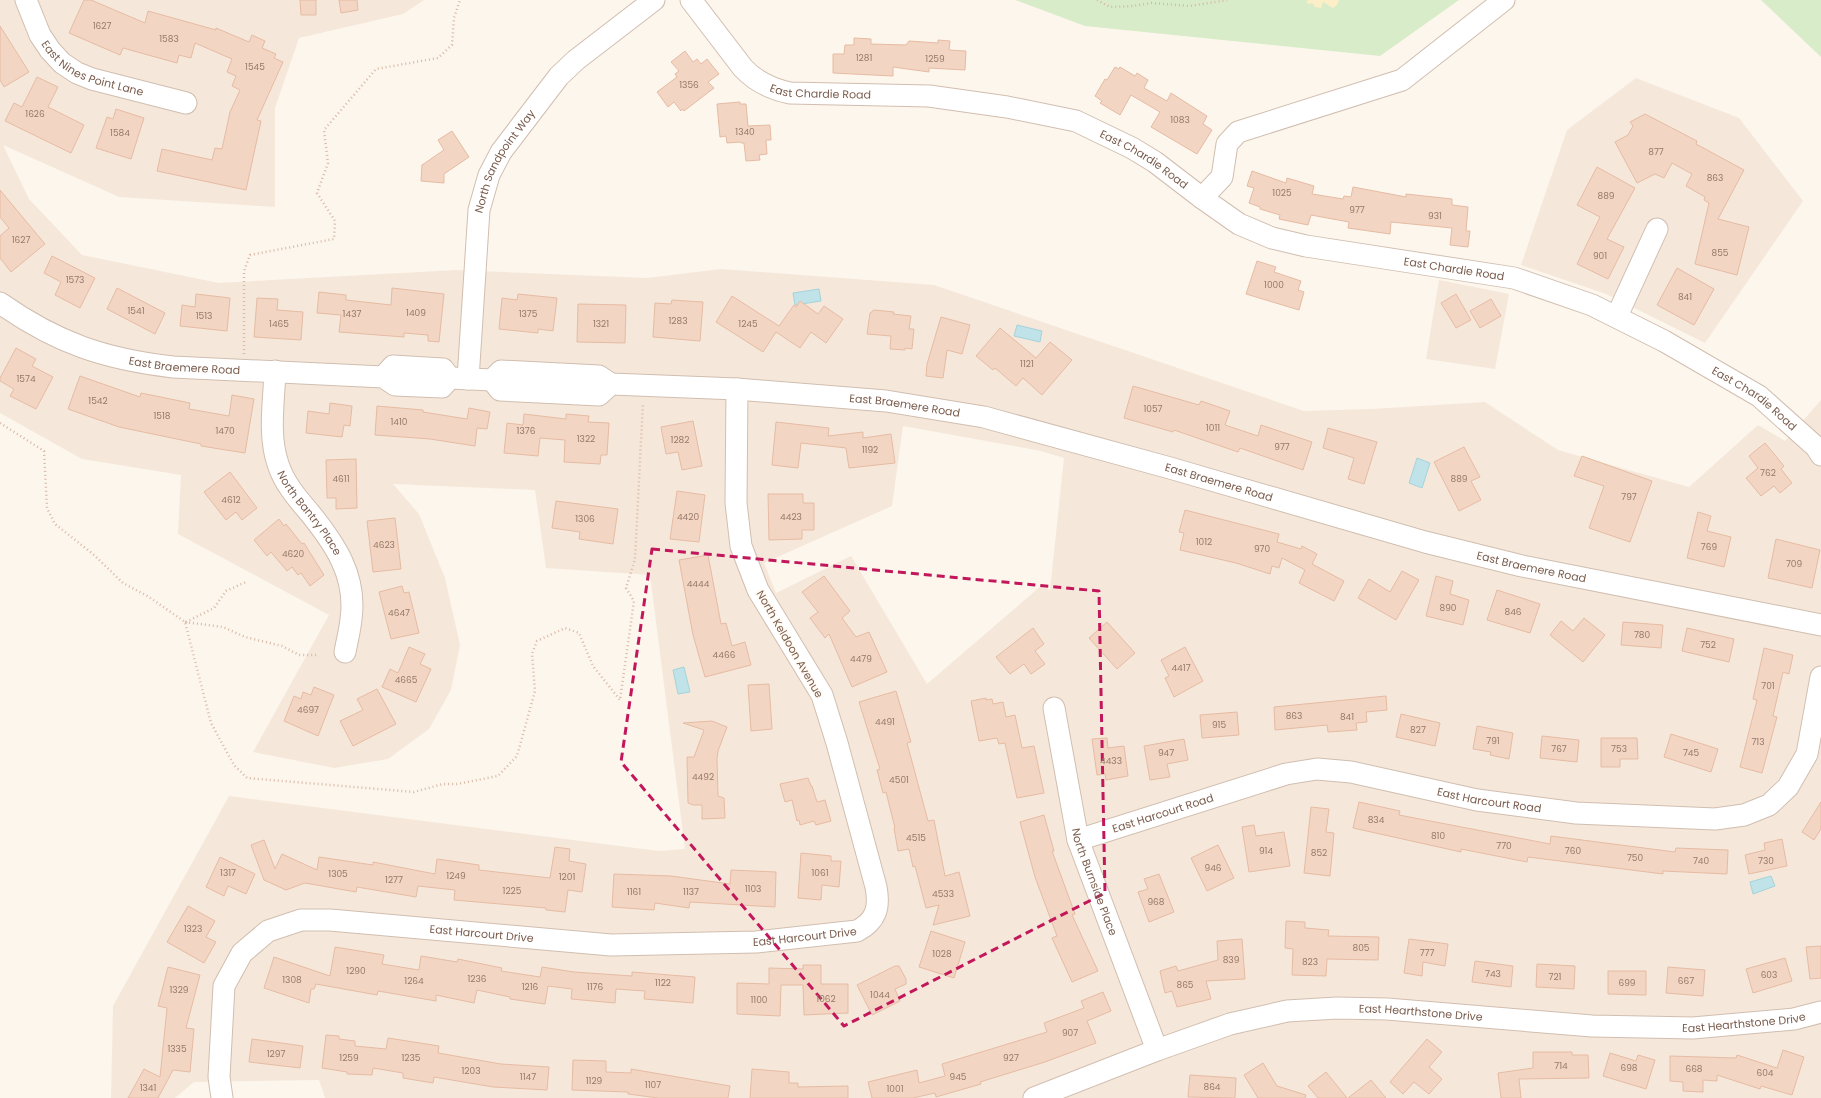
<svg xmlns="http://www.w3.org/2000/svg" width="1821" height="1098" font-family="Poppins,sans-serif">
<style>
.residential{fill:#f5e8da;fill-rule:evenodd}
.green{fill:#d8ecc9}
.sand{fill:#fcefc7}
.water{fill:#bfe3e8;stroke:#a5d3da}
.building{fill:#f3d5c3;stroke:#e6bba3}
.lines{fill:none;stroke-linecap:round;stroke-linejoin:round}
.minor-casing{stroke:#d1beb0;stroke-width:23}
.path{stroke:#d9b8a5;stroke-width:2.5;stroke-dasharray:1 3;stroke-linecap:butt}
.minor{stroke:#fff;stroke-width:21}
.marked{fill:none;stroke:#c2185b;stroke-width:3;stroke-dasharray:8 5;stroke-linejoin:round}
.labels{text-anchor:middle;stroke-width:3;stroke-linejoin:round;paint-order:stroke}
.number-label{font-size:9px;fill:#987a6a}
.street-label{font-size:11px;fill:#7a5c4d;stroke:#fffaf3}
</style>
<rect width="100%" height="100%" fill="#fdf6ec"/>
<!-- residential -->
<path class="residential" d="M0,0H424L403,14L299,38L275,108V207L119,197L3,145L29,199L82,255L219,283L456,270L647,278L721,269L934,285L1304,411L1372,409L1485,402L1558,450L1689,487L1758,425L1785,441L1821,400V1098H325L319,1080L194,1082L175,1098H111L113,1006L229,796L659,851L685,849L650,575L546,568L535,490L393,484L419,514L445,578L460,645L451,690L429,729L388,759L334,768L253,752L329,615L178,534L181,475L82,459L0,413ZM903,426L1041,451L1064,458L1050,590L1041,586L927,684L851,556L776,593L764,563L892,506Z
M1636,78L1739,118L1803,201L1705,343L1606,294L1521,265L1567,130Z
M1439,280L1509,294L1495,369L1426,359Z"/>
<!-- green -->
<path class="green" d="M1015,0H1459L1380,56L1085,26Z
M1761,0H1821V57Z"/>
<!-- sand -->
<path class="sand" d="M1308,0H1339L1337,5L1333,8L1323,2L1321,8L1315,7L1312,3L1310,4L1306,3Z"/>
<!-- water -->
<path class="water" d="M819,289L821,301L795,305L793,293Z
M1017,325L1042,331L1040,342L1014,336Z
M1417,458L1430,463L1422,488L1409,483Z
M684,667L690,692L678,694L673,670Z
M1771,876L1775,886L1753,894L1750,882Z"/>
<!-- building -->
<path class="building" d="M84,0H91L145,23L148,11L216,30V28L249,42L252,35L265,41L262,48L276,54L274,58L283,62L257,120L261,121L246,190L157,171L162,149L212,160L215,148L222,149L230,112L240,90L232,86L236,76L227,72L232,59L195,43L191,58L179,55L177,63L123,48L120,55L69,33Z
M300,0H316V15H301Z
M339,0H357L358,10L341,13Z
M0,26L29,72L4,87L0,80Z
M854,38L871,39V44L906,45L909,41L938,43V40L950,41L949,50L966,51L965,70L929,68V72L893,67V76L833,73V54H844L845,45H854Z
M685,51L693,62L697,59L701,64L707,59L719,74L708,82L714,88L684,111L683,109L681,111L674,102L668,107L657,92L677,77L675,74L679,71L671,62Z
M1115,67L1119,69L1120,67L1135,76L1137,73L1148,80L1144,88L1167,101L1171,93L1207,116L1203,124L1212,130L1197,154L1151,127L1160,112L1131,95L1120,115L1100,103L1102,101L1095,96L1105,79L1107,80Z
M37,77L58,87L48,107L84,125L71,153L5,121L14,103L22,107Z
M740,102V104H746L748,126L770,125L771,140H766L767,154L759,155L760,160L746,161L744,143H741L740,142L727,143L726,136L720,137L717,104Z
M116,109L144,118L131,159L96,148L107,117L113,119Z
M1645,114L1697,141L1696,144L1744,170L1718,219L1749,227L1737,275L1695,264L1709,203L1704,200L1705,197L1686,186L1692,174L1672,163L1664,178L1655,174L1637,183L1615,142L1628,135L1633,126L1630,122Z
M452,131L469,157L444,174V183L421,181L422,165L444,150L438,140Z
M1597,167L1635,188L1607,239L1624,247L1608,279L1577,264L1600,217L1577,205Z
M1252,171L1286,183L1287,178L1314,186L1312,194L1343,199L1344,196L1351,197L1353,187L1406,197V194L1452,199V205L1468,207L1466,231H1470L1468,247L1450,245L1452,228L1391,222L1390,234L1348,228L1349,222L1311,215L1308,225L1279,219L1280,215L1260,209V207L1249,203L1254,188L1247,186Z
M0,190L45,244L11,272L0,258V236L9,228L0,217Z
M52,256L95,278L80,308L55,295L61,282L44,273Z
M1257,261L1276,267L1274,272L1301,281L1298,290L1304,292L1299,310L1246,294Z
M1677,268L1714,289L1694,325L1657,305Z
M117,288L165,313L155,334L107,309Z
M392,288L444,294L439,342L428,341V335L404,333V337L339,332L341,315L317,313L319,292L346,295V300L391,305Z
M196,294L230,298L227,331L180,326L182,305L195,307Z
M518,294L557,298L553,331L538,329V333L499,329L502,298L517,300Z
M1456,294L1471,320L1456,328L1441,303Z
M732,296L779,326L794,305L796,307L800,301L818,314L824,306L843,319L826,343L811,332L800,348L776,332L763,352L716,322Z
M257,298L278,299L277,310L303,312L301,340L254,337Z
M1491,299L1501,316L1480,328L1470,311Z
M672,300L703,302L700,341L653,337L655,303L671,304Z
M578,304L626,305L625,343L577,342Z
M874,310L894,312L893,314L911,316L909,329H914L912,349L905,348V350L890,349L891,336L867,334L870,313Z
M941,317L970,325L962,354L947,350L943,378L926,376L927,364Z
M1000,328L1036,358L1050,342L1072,360L1042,395L1023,378L1016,386L995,368L993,370L976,356Z
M16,348L36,359L32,366L53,377L36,409L10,396L14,389L0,381V378Z
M80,376L140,397L141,393L190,403L189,409L229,416L232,395L254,399L245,453L201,446V444L119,427L68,409Z
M1133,386L1199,405L1201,401L1230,411L1225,425L1258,436L1261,425L1312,442L1303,470L1240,448L1238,452L1174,430L1173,432L1124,418Z
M330,403L352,406L350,426L344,425L342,437L306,433L308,411L329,414Z
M377,406L423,410V412L467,419L469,408L490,412L487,429L477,428L475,446L430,439L375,435Z
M524,414L566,419V414L589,416L588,422L609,423L607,455H601L600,464L564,462L565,440L540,438L538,456L504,453L507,423L523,425Z
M693,421L702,466L682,470L678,452L666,454L661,427Z
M776,422L829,428L828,436L863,432V438L891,434L895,463L849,468L846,448L801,443L798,468L772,465Z
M1328,428L1377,442L1364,484L1348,479L1354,458L1323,448Z
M1765,443L1784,466L1781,469L1792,483L1780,493L1774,486L1761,496L1746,478L1758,468L1749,456Z
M1464,447L1480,477L1471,481L1481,500L1459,511L1434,462Z
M1582,456L1652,481L1630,542L1589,528L1604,486L1574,476Z
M356,459L357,508L336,509V498H327L326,460Z
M230,472L257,508L242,520L236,512L226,520L204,492Z
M677,491L705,495L699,542L670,539Z
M768,494H803V503H814V530H802V539L769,540Z
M556,501L618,509L613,544L579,539L580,532L552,528Z
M1185,510L1279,534L1277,542L1301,549L1302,546L1317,554L1312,564L1344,581L1334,601L1299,583L1305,570L1282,558L1279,568L1272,566L1270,574L1236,563L1180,550L1184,533L1179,532Z
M1698,512L1711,516L1707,531L1731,537L1724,567L1687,558Z
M395,518L401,569L373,572L367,521Z
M279,519L284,526L286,524L302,544L304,543L324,575L310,586L301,573L298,575L292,567L287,571L271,552L267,556L254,540Z
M1776,539L1820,550L1812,588L1768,578Z
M708,555L721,624L726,623L732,646L745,642L751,665L705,677L693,635L679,560Z
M1402,571L1419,580L1396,620L1358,598L1369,579L1390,592Z
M824,576L850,611L842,618L856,637L869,632L887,672L852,687L829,634L825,638L810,618L818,612L802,592Z
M1436,576L1453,581L1450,594L1469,600L1463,625L1426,616Z
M402,586L404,593L409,592L419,633L391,639L379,592Z
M1497,590L1540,604L1530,633L1487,620Z
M1584,618L1605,635L1583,662L1550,635L1561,621L1573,631Z
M1107,622L1135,653L1117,669L1089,638Z
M1623,622L1663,625L1661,648L1621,645Z
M1033,628L1044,644L1035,651L1045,664L1031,674L1024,664L1010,674L996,657Z
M1687,628L1734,639L1729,662L1682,651Z
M409,647L425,654L420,664L431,669L416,702L382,687L390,669L398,673Z
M1185,647L1203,681L1174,697L1165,678L1169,676L1161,660Z
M1764,648L1793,655L1789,674L1783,672L1773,716L1777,717L1762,773L1740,767L1757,700L1753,699Z
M769,684L772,729L751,731L748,685Z
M314,687L334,695L318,736L284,721L294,696L301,699L303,692L311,695Z
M377,689L396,724L353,746L340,721L363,710L357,699Z
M896,691L911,742L907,743L928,821L934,820L945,876L959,872L970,916L933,925L939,905L926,908L915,866L913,867L909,849L898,851L894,828H895L886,792L883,793L877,770L880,769L859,702Z
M1386,696L1387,710L1366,712L1367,722L1356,723L1357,730L1328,732L1327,725L1275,730L1274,707Z
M986,698V700L992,699L993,704L1003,702L1006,717L1015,715L1022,748L1034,746L1044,793L1017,798L1005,743L999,744L997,738L979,741L971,701Z
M1237,712L1239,735L1202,738L1200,715Z
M1401,714L1440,723L1435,746L1396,737Z
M712,721L727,727L718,751L717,759L718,796L724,798L725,818L702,819V805H693L688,803L687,757H694L704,730L683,723Z
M1477,726L1513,733L1509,759L1490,755L1491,752L1473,749Z
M1671,734L1718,749L1711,772L1664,757Z
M1542,736L1579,740L1577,762L1540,758Z
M1107,738L1108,748L1124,746L1128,776L1106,780L1105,774L1097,775L1092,739Z
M1601,738H1637L1638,759H1620V767H1601Z
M1184,739L1188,760L1167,764L1170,777L1150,780L1144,746Z
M808,778L811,786H812L817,802L825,800L831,821L816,825L814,821L800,825L799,820L797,821L792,800L785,802L780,784Z
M1359,802L1400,811L1399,815L1550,844L1551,836L1675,852L1676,848L1728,850L1727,874L1663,871V874L1528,857L1527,862L1461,849V852L1353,828Z
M1821,802V829L1814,840L1802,832Z
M1311,807L1329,809L1326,832L1334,833L1330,876L1304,873Z
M1044,815L1054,851H1052L1075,914L1072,915L1098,971L1072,982L1052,938L1057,936L1035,877L1020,822Z
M1254,825L1256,836L1284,832L1290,866L1249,872L1242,827Z
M1782,839L1787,866L1749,874L1745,855L1765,850L1764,843Z
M264,840L275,869L282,854L317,870L319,857L373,865V862L435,874L437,859L479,865V870L550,878L555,847L570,849L569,861L586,864L582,892L568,890L565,912L546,910V908L454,900L455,890L418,886L416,897L357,887L356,892L305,883L286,890L264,880L251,845Z
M1218,845L1234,878L1207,891L1191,858Z
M801,853L831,856V861H841L839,887L822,885L821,900L798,898Z
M220,857L255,874L246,894L228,886L224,896L206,887Z
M731,870L776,872L775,907L690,902L689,908L655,903L654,910L612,907L614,874L671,876L730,884Z
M1159,874L1174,912L1149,922L1138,892L1148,889L1144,879Z
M188,906L215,921L206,937L216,942L204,963L167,942Z
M1286,921L1305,922V928L1329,930L1328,936L1379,937L1378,960L1327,959L1326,976L1292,975L1293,949L1285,948Z
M931,931L965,942L954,978L919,967Z
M1242,939L1245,979L1206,981L1211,999L1177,1007L1172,991L1165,993L1160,971L1176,966L1178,971L1218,960L1217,941Z
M1409,939L1448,944L1445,966L1423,962L1422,976L1404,973Z
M1821,946V978L1810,979L1806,947Z
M335,947L384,955L382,964L419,970L421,956L457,962L458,959L502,968L501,971L540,977L542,967L574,972L632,976V972L695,977L693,1003L644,999L645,991L616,989L615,1003L571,999L572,989L548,986L545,1004L510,999V997L477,990L474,1003L436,995V1001L378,991L377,995L316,984L314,989H311L309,1003L264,988L274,957L330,976Z
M1785,958L1792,981L1753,993L1746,969Z
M1475,961L1513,966L1511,987L1472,982Z
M1537,964L1575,966L1574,989L1536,987Z
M803,965H821V984H848V1013L804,1015L803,985H781L780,1016L737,1014V983L769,984V968L803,969Z
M895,966H899L906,979V984L895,989L900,1001L872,1015L857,985Z
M168,967L200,975L186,1028L194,1029L190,1072L173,1070L158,1098H128L144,1069L160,1077L167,1008L158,1006Z
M1668,967L1705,970L1703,996L1666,993Z
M1608,971H1646V995L1608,994Z
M1103,992L1111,1011L1087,1021L1096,1043L1045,1062L980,1082L981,1084L936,1097L935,1093L913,1098H872L868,1082L917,1070L919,1083L945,1076L942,1064L1047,1032L1044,1023L1084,1008L1081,1001Z
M326,1035L339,1036V1039L355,1041V1046L386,1049L388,1038L439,1046L438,1053L501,1064L549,1067L547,1090L493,1087L434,1077L433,1083L403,1078V1073L373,1068L372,1075L347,1074V1072L322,1068Z
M252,1039L303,1046L300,1068L249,1062Z
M1427,1039L1442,1052L1429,1067L1442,1079L1429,1094L1414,1082L1403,1094L1390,1082Z
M1783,1050L1804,1057L1792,1095L1761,1086L1760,1089L1717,1075V1081L1703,1080V1092L1683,1091V1082L1670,1081V1056L1736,1058L1737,1055L1777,1068Z
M1533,1052H1572V1055H1588L1589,1078L1519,1079L1521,1098H1501L1498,1073L1533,1068Z
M1610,1053L1636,1061L1638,1055L1655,1060L1646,1089L1603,1076Z
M573,1060L606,1061V1072L631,1073V1069L730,1086L728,1098H658L628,1094V1092L572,1090Z
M1263,1063L1277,1086L1306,1095L1305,1098H1258L1244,1075Z
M752,1069L789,1072V1083H798V1087L848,1086V1098H750Z
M1326,1072L1347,1098H1318L1308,1086Z
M1190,1075L1236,1078L1235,1098L1188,1097Z
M1371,1080L1386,1098H1348Z"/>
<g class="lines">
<defs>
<g id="minor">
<path id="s1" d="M26,0L40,35L50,50L62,63L77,73L92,79L186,103"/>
<path id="s2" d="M691,0L743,68C756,82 771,89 790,93L929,96L1007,107L1076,121L1132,148L1155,162L1202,198L1239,224L1272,238L1306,246L1514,278L1592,305L1664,341L1759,396L1816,447L1821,455"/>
<path d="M1202,198L1222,177L1227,144L1238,132L1402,80L1504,0"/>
<path id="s3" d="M0,303C57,343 104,359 173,367L383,377L395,385L442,387L450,378"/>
<path d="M1617,316L1657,229"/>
<path id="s4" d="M275,371C274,401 268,435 278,464C284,483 297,498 309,512C335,544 357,576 351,619C350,630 347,641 345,652"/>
<path d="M383,377L393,366L443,369L450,378"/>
<path id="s5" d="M450,378L492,380L501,371L599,376L611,384L737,389L886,401L984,417L1170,468L1425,542L1522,566L1821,625"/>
<path id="s6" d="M468,379L479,210L489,175L501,152L559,76L576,60L654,0"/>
<path d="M492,380L500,390L599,395L611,384"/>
<path id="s7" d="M1054,708L1078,840L1157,1050"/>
<path id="s8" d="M1078,840L1286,774L1317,769L1351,772L1477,800L1576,813L1715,819L1744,815L1769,805L1788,787L1807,754L1821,677"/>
<path id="s9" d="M222,1098L219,1077L224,986L242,953L268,931L301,920H330L611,945L756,942L857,931C876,921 880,908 876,887L837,743L822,695L758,590L741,546L736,503L737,389"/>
<path id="s10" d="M1034,1098L1157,1050L1230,1024L1287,1011L1337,1008L1387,1009L1592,1026L1693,1028L1794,1019L1821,1012"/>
</g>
</defs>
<!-- minor casing -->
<use href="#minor" class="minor-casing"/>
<!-- path -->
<path class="path" d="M1097,0L1110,7L1133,6L1151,3L1190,6L1227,0
M244,354V271L250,255L334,239L335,221L317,193L328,163L324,130L376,69L438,58L452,45L454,18L460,0
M0,423L44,451L47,508L55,524L93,554L123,583L149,597L185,622L211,723L234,765L247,778L414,792L443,784H457L498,776L517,756L535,691L532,654L537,641L565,628L579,633L593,666L620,700L634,601L626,588L635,559L643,403
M185,622L223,627L245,637L282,646L299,655H318
M186,622L214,608L226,591L246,582"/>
<!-- minor -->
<use href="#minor" class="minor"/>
</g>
<!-- marked area -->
<path class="marked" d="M652,549L1099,591L1105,893L844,1026L621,762Z"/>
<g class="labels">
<!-- number labels -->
<g class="number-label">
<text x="102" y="29">1627</text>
<text x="169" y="42">1583</text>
<text x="864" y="61">1281</text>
<text x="935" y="62">1259</text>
<text x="255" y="70">1545</text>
<text x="689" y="88">1356</text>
<text x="35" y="117">1626</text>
<text x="1180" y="123">1083</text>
<text x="745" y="135">1340</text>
<text x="120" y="136">1584</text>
<text x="1656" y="155">877</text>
<text x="1715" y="181">863</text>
<text x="1282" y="196">1025</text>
<text x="1606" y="199">889</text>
<text x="1357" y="213">977</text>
<text x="1435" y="219">931</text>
<text x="21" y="243">1627</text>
<text x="1720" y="256">855</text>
<text x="1600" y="259">901</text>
<text x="75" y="283">1573</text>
<text x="1274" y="288">1000</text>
<text x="1685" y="300">841</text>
<text x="136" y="314">1541</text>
<text x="416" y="316">1409</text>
<text x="352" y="317">1437</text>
<text x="528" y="317">1375</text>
<text x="204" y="319">1513</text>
<text x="678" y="324">1283</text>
<text x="279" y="327">1465</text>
<text x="601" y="327">1321</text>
<text x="748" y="327">1245</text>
<text x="1027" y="367">1121</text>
<text x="26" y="382">1574</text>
<text x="98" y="404">1542</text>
<text x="1153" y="412">1057</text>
<text x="162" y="419">1518</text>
<text x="399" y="425">1410</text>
<text x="1213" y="431">1011</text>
<text x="225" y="434">1470</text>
<text x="526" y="434">1376</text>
<text x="586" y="442">1322</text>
<text x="680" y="443">1282</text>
<text x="1282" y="450">977</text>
<text x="870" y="453">1192</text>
<text x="1768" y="476">762</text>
<text x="341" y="482">4611</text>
<text x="1459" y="482">889</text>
<text x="1629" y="500">797</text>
<text x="231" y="503">4612</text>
<text x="688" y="520">4420</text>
<text x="791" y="520">4423</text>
<text x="585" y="522">1306</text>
<text x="1204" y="545">1012</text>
<text x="384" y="548">4623</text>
<text x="1709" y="550">769</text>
<text x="1262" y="552">970</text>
<text x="293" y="557">4620</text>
<text x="1794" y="567">709</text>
<text x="698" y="587">4444</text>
<text x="1448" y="611">890</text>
<text x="1513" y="615">846</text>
<text x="399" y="616">4647</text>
<text x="1642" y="638">780</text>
<text x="1708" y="648">752</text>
<text x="724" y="658">4466</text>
<text x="861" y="662">4479</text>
<text x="1181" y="671">4417</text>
<text x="406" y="683">4665</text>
<text x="1768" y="689">701</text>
<text x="308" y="713">4697</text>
<text x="1294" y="719">863</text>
<text x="1347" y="720">841</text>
<text x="885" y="725">4491</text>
<text x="1219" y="728">915</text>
<text x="1418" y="733">827</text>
<text x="1493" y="744">791</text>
<text x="1758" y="745">713</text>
<text x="1559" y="752">767</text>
<text x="1619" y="752">753</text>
<text x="1166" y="756">947</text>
<text x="1691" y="756">745</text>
<text x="1111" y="764">4433</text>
<text x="703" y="780">4492</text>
<text x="899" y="783">4501</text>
<text x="1376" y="823">834</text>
<text x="1438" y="839">810</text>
<text x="916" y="841">4515</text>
<text x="1504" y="849">770</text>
<text x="1266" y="854">914</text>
<text x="1573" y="854">760</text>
<text x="1319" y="856">852</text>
<text x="1635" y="861">750</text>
<text x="1701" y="864">740</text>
<text x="1766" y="864">730</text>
<text x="1213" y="871">946</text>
<text x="228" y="876">1317</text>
<text x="820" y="876">1061</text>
<text x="338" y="877">1305</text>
<text x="456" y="879">1249</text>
<text x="567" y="880">1201</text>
<text x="394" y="883">1277</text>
<text x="753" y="892">1103</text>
<text x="512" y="894">1225</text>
<text x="634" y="895">1161</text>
<text x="691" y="895">1137</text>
<text x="943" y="897">4533</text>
<text x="1156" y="905">968</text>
<text x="193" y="932">1323</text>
<text x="1361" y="951">805</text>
<text x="1427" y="956">777</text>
<text x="942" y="957">1028</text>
<text x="1231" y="963">839</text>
<text x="1310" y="965">823</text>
<text x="356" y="974">1290</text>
<text x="1493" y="977">743</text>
<text x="1769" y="978">603</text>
<text x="1555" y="980">721</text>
<text x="477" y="982">1236</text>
<text x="292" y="983">1308</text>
<text x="414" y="984">1264</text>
<text x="1686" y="984">667</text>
<text x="663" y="986">1122</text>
<text x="1627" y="986">699</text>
<text x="1185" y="988">865</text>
<text x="530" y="990">1216</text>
<text x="595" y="990">1176</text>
<text x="179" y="993">1329</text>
<text x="880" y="998">1044</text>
<text x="826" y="1002">1062</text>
<text x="759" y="1003">1100</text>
<text x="1070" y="1036">907</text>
<text x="177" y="1052">1335</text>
<text x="276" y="1057">1297</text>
<text x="349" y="1061">1259</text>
<text x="411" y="1061">1235</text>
<text x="1011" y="1061">927</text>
<text x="1561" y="1069">714</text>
<text x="1629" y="1071">698</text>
<text x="1694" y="1072">668</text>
<text x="471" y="1074">1203</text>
<text x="1765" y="1076">604</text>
<text x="528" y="1080">1147</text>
<text x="958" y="1080">945</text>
<text x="594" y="1084">1129</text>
<text x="653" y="1088">1107</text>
<text x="1212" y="1090">864</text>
<text x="148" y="1091">1341</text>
<text x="895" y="1092">1001</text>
</g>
<!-- street labels -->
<g class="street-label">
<text dy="4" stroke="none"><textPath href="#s1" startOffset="103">East Nines Point Lane</textPath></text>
<text dy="4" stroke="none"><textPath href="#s2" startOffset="170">East Chardie Road</textPath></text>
<text dy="4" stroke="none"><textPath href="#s2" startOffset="506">East Chardie Road</textPath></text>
<text dy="4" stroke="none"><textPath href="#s6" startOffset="225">North Sandpoint Way</textPath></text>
<text dy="4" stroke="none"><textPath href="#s2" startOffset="842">East Chardie Road</textPath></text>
<text dy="4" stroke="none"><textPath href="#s3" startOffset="198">East Braemere Road</textPath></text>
<text dy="4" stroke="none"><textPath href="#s2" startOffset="1173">East Chardie Road</textPath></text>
<text dy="4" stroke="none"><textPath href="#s5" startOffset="462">East Braemere Road</textPath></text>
<text dy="4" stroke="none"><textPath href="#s5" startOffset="786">East Braemere Road</textPath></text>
<text dy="4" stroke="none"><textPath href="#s4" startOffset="152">North Bantry Place</textPath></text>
<text dy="4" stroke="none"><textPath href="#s5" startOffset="1110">East Braemere Road</textPath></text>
<text transform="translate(790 644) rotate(60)" y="4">North Keldoon Avenue</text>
<text dy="4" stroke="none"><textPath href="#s8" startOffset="425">East Harcourt Road</textPath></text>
<text dy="4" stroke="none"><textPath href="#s8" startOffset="89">East Harcourt Road</textPath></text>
<text dy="4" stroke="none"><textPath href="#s7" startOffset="179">North Burnside Place</textPath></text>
<text dy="4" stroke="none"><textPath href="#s9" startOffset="400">East Harcourt Drive</textPath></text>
<text dy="4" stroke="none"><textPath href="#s9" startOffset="724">East Harcourt Drive</textPath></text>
<text dy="4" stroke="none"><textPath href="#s10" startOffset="402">East Hearthstone Drive</textPath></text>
<text dy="4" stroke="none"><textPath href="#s10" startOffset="726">East Hearthstone Drive</textPath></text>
</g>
</g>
</svg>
